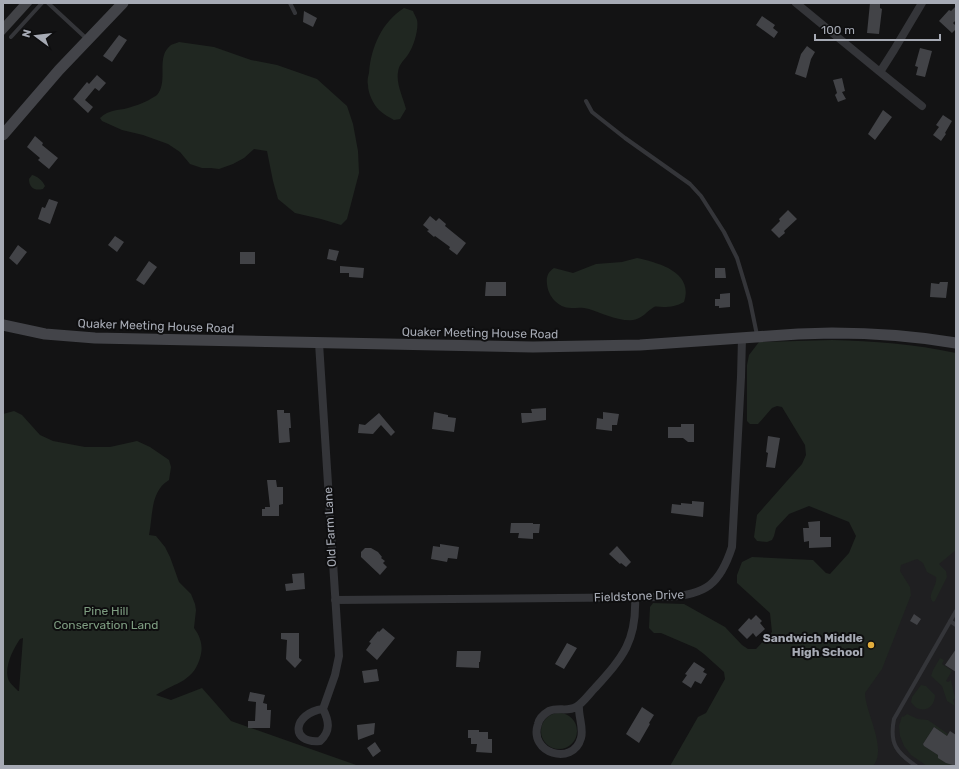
<svg xmlns="http://www.w3.org/2000/svg" width="959" height="769" font-family="Rubik,sans-serif">
<style>
.built{fill:#1f1f21}
.green{fill:#202721;fill-rule:evenodd}
.building{fill:#424347}
.lines{fill:none;stroke-linecap:round;stroke-linejoin:round}
.service{stroke:#343539;stroke-width:4}
.minor{stroke:#343539;stroke-width:8}
.secondary{stroke:#434449;stroke-width:11}
.poi-dot{fill:#e2ae3d;stroke:#0e0e0f;stroke-width:1.5}
.labels{text-anchor:middle;stroke-width:4;stroke-linejoin:round;paint-order:stroke}
.street-label{font-size:12px;fill:#a6aab4;stroke:#0e0e0f}
.park-label{font-size:12px;fill:#7e9d81;stroke:#0e0e0f}
.poi-label{font-size:12px;font-weight:bold;fill:#a6aab4;stroke:#0e0e0f;text-anchor:end}
</style>
<rect width="100%" height="100%" fill="#131314"/>
<!-- built -->
<path class="built" d="M956,365V766H696L878,527Z"/>
<!-- green -->
<path class="green" d="M404,8L413,11C414,14 416,17 417,20C419,28 414,46 409,53C405,60 399,63 398,72C396,84 403,97 406,109L400,119L394,120C389,117 383,114 379,110C373,104 368,93 368,85C367,81 368,77 369,73C371,47 382,22 404,8Z
M179,42L214,47L251,60L277,65L317,79L347,106L353,124L358,151L359,173L347,219L341,225L321,219L295,213L278,199L273,181L267,151L254,149L244,158L233,164L219,169L211,168H202L190,164L180,152L168,144L143,135L122,130L102,121L100,118C110,109 117,111 128,108C135,106 143,103 149,100C151,98 155,97 157,95C169,81 155,57 171,45C173,44 177,43 179,42Z
M32,175C37,176 43,181 45,186L43,189C35,191 29,188 29,179Z
M637,258C659,263 694,272 684,302C677,306 671,307 663,307C660,307 656,306 654,307C647,311 642,319 633,320C621,322 601,313 589,309C582,307 577,308 571,308C558,308 548,296 547,284C546,277 548,272 554,268L573,273L596,264L622,262Z
M832,340C874,341 914,344 956,353V550L939,564L946,571L947,577L935,601L933,602C926,595 938,586 936,577L927,572L923,563L917,559L901,565L900,571L910,587L911,595L882,669L865,693C865,712 888,749 873,766H670L698,717L706,713L725,679L724,672L704,654L696,648L661,633H654L649,628L650,607L653,603L684,604L725,627L742,645L748,649H756L772,632L770,613L737,583V575L742,562L752,557L813,560L826,573L830,574L849,553L856,536L849,522L809,506L789,514L776,528L774,536L772,540L767,542L757,541L754,537L757,515L802,464L806,455L805,445L782,407L777,406L772,408L758,424H750L747,421V365L749,355L759,342Z
M14,411L22,415L40,435L53,441L85,447H110L137,441L150,447L169,460L171,467L169,480C150,491 153,516 149,535L156,536L165,547L170,557L179,582L191,594L195,604L196,610L194,628C200,636 203,645 201,654C195,682 176,682 156,695L171,700L202,688L231,721L359,766H3V414ZM23,638L19,691H18C15,688 11,684 9,681C3,669 13,649 20,639Z
M940,658L944,660L942,664L952,671L946,681L948,682L951,680L955,698L953,700L955,706L947,701L942,686L931,676L933,670Z
M921,685L926,686L935,695C935,710 919,715 911,702L912,697Z
M541 731a18 18 0 1 1 36 0a18 18 0 1 1-36 0Z
M907,714L918,719L928,720L948,734L947,736L934,727L923,744L924,746L938,755L956,758L952,765L953,766H927L911,755L904,746L900,736L899,726L902,716L903,717Z"/>
<!-- building -->
<path class="building" d="M20,3H33L3,36V22Z
M870,3H880V8L882,9L879,34L867,33Z
M956,6V20L953,23L956,26V29L952,33L939,21L949,10L951,11Z
M304,11L317,18L313,27L303,22Z
M762,16L775,25L773,28L778,32L774,38L756,25Z
M119,35L127,40L112,62L103,56Z
M807,46L815,52L811,59L806,78L795,74L801,54Z
M920,48L932,51L925,77L916,75L918,67L915,66Z
M97,75L106,83L99,91L95,88L85,100L93,107L88,113L73,99L87,82L89,84Z
M842,78L845,91L842,92L846,99L838,102L835,95L837,93L833,80Z
M883,110L892,117L875,140L868,134Z
M943,115L952,121L945,133L946,134L941,141L933,135L939,127L936,125Z
M35,136L43,143L42,145L58,158L49,169L38,160L40,158L27,147Z
M49,199L58,202L50,224L38,219L42,207L45,208Z
M788,210L797,219L784,231L785,233L779,238L771,230L780,221L779,219Z
M430,216L436,221L439,218L446,224L445,226L466,243L457,255L449,249L450,247L435,236L434,237L427,231L429,230L423,225Z
M115,236L124,242L117,252L108,245Z
M18,245L27,252L17,265L9,258Z
M329,249L339,251L336,261L327,259Z
M240,252H255V264H240Z
M149,261L157,267L144,285L136,280Z
M340,266L364,268L363,278L349,277V273H340Z
M715,268H725L726,278H715Z
M486,282H506V296H485Z
M940,282H948L946,298L930,297L931,283L939,284Z
M730,293V307L719,308V306H715V299H720V294Z
M546,408V420L522,423L521,413H532L531,409Z
M277,410H284V413H290L291,428H289L290,442L279,443Z
M434,412L448,415V417L456,418L454,432L432,429Z
M603,412L619,414L617,425H612V431L596,429L597,418L603,419Z
M379,413L395,432L391,436L381,425L373,434L358,433L359,424L365,425Z
M681,424H694V442H688L683,438H668V427H681Z
M768,436L780,438L775,468L766,467L768,453L766,452Z
M267,480H276L277,487H283V504L279,505V516H262V509H265V507H270Z
M692,501L704,502L703,517L671,513L672,504L681,505V503L692,504Z
M820,521V537H831V547L809,548V541L804,542L803,528H809L808,522Z
M511,523H533V524H540L539,533H533V539L518,538L519,533H510Z
M440,544L459,547L457,559L448,558L447,562L431,559L433,546L440,547Z
M617,546L631,562L626,567L621,563L620,564L609,554Z
M365,548H371L378,552L382,557L381,558L385,561L383,563L387,567L380,575L361,557V552Z
M304,573L305,589L286,591L285,584L293,583L292,574Z
M914,614L921,619L917,625L910,621Z
M756,615L762,621L760,623L765,629L756,637L753,633L747,639L738,630L749,618L751,620Z
M383,628L395,638L377,660L366,650L371,643L369,642L378,631L379,632Z
M281,633H299V658L302,660L295,668L286,659L287,640L281,639Z
M567,643L577,648L564,669L555,664Z
M956,649V672L945,665Z
M457,651H481L480,662H479V668L456,667Z
M694,662L705,669L703,672L707,674L701,684L695,681L691,688L682,682L687,675L685,674Z
M377,669L379,681L364,683L362,671Z
M250,692L265,695L263,703L267,704V710H271L270,728H248V721H255L256,702L248,701Z
M642,707L654,715L649,723L650,724L639,743L626,734Z
M375,723L374,734L358,740L357,725Z
M934,727L947,736L950,731L956,735V766L946,763L938,758V755L924,746L923,744Z
M468,730H479V732H488V739H492V753L476,752L477,744H471V738H468Z
M375,742L381,751L373,757L367,748Z"/>
<g class="lines">
<!-- service -->
<path class="service" d="M48,3L87,39
M290,3L295,13
M11,37L42,3
M586,101L592,112L625,138L690,184L701,196L724,232L737,258L750,301L757,335
M950,621L956,625
M916,766C897,753 889,744 894,719L956,611"/>
<!-- minor -->
<path class="minor" d="M796,3L880,72L894,50L922,3
M880,72L922,106
M319,343L339,656L335,675L323,709
M335,600L667,597C706,595 720,584 732,547L741,377L742,338
M579,705C578,716 584,728 581,738C573,767 528,753 538,724C539,719 544,714 549,711C558,707 568,712 576,707C583,703 589,694 595,688C623,657 637,641 635,597
M323,709C329,721 331,731 320,741C289,744 293,713 323,709Z"/>
<!-- secondary -->
<path class="secondary" d="M3,135L59,70L123,3
M3,325L45,334L95,338L533,347L640,345L798,334L832,333C873,333 915,336 956,343"/>
</g>
<!-- markers -->
<circle class="poi-dot" cx="871" cy="645" r="4"/>
<g class="labels">
<!-- street labels -->
<g class="street-label">
<text transform="translate(156 326) rotate(2)" y="4">Quaker Meeting House Road</text>
<text transform="translate(480 333) rotate(1)" y="4">Quaker Meeting House Road</text>
<text transform="translate(330 527) rotate(-93)" y="4">Old Farm Lane</text>
<text transform="translate(639 596) rotate(-2)" y="4">Fieldstone Drive</text>
</g>
<!-- park labels -->
<g class="park-label">
<text x="106" y="615">Pine Hill<tspan x="106" dy="14">Conservation Land</tspan></text>
</g>
<!-- poi labels -->
<g class="poi-label">
<text x="863" y="642">Sandwich Middle<tspan x="863" dy="14">High School</tspan></text>
</g>
</g>
<!-- border -->
<rect width="959" height="769" fill="none" stroke="#a6aab4" stroke-width="8"/>
<!-- north arrow -->
<g transform="translate(36 36) rotate(285)" stroke="#0e0e0f" stroke-width="3" paint-order="stroke">
<path d="M0-3L7 15L0 10L-7 15Z" fill="#a6aab4"/>
<text y="-6" font-size="11" font-weight="bold" text-anchor="middle" fill="#a6aab4">N</text>
</g>
<!-- scale -->
<path d="M815 34v6h125v-6" fill="none" stroke="#a6aab4" stroke-width="2"/>
<text x="821" y="34" font-size="12" fill="#a6aab4" stroke="#0e0e0f" stroke-width="3" paint-order="stroke">100 m</text>
</svg>
